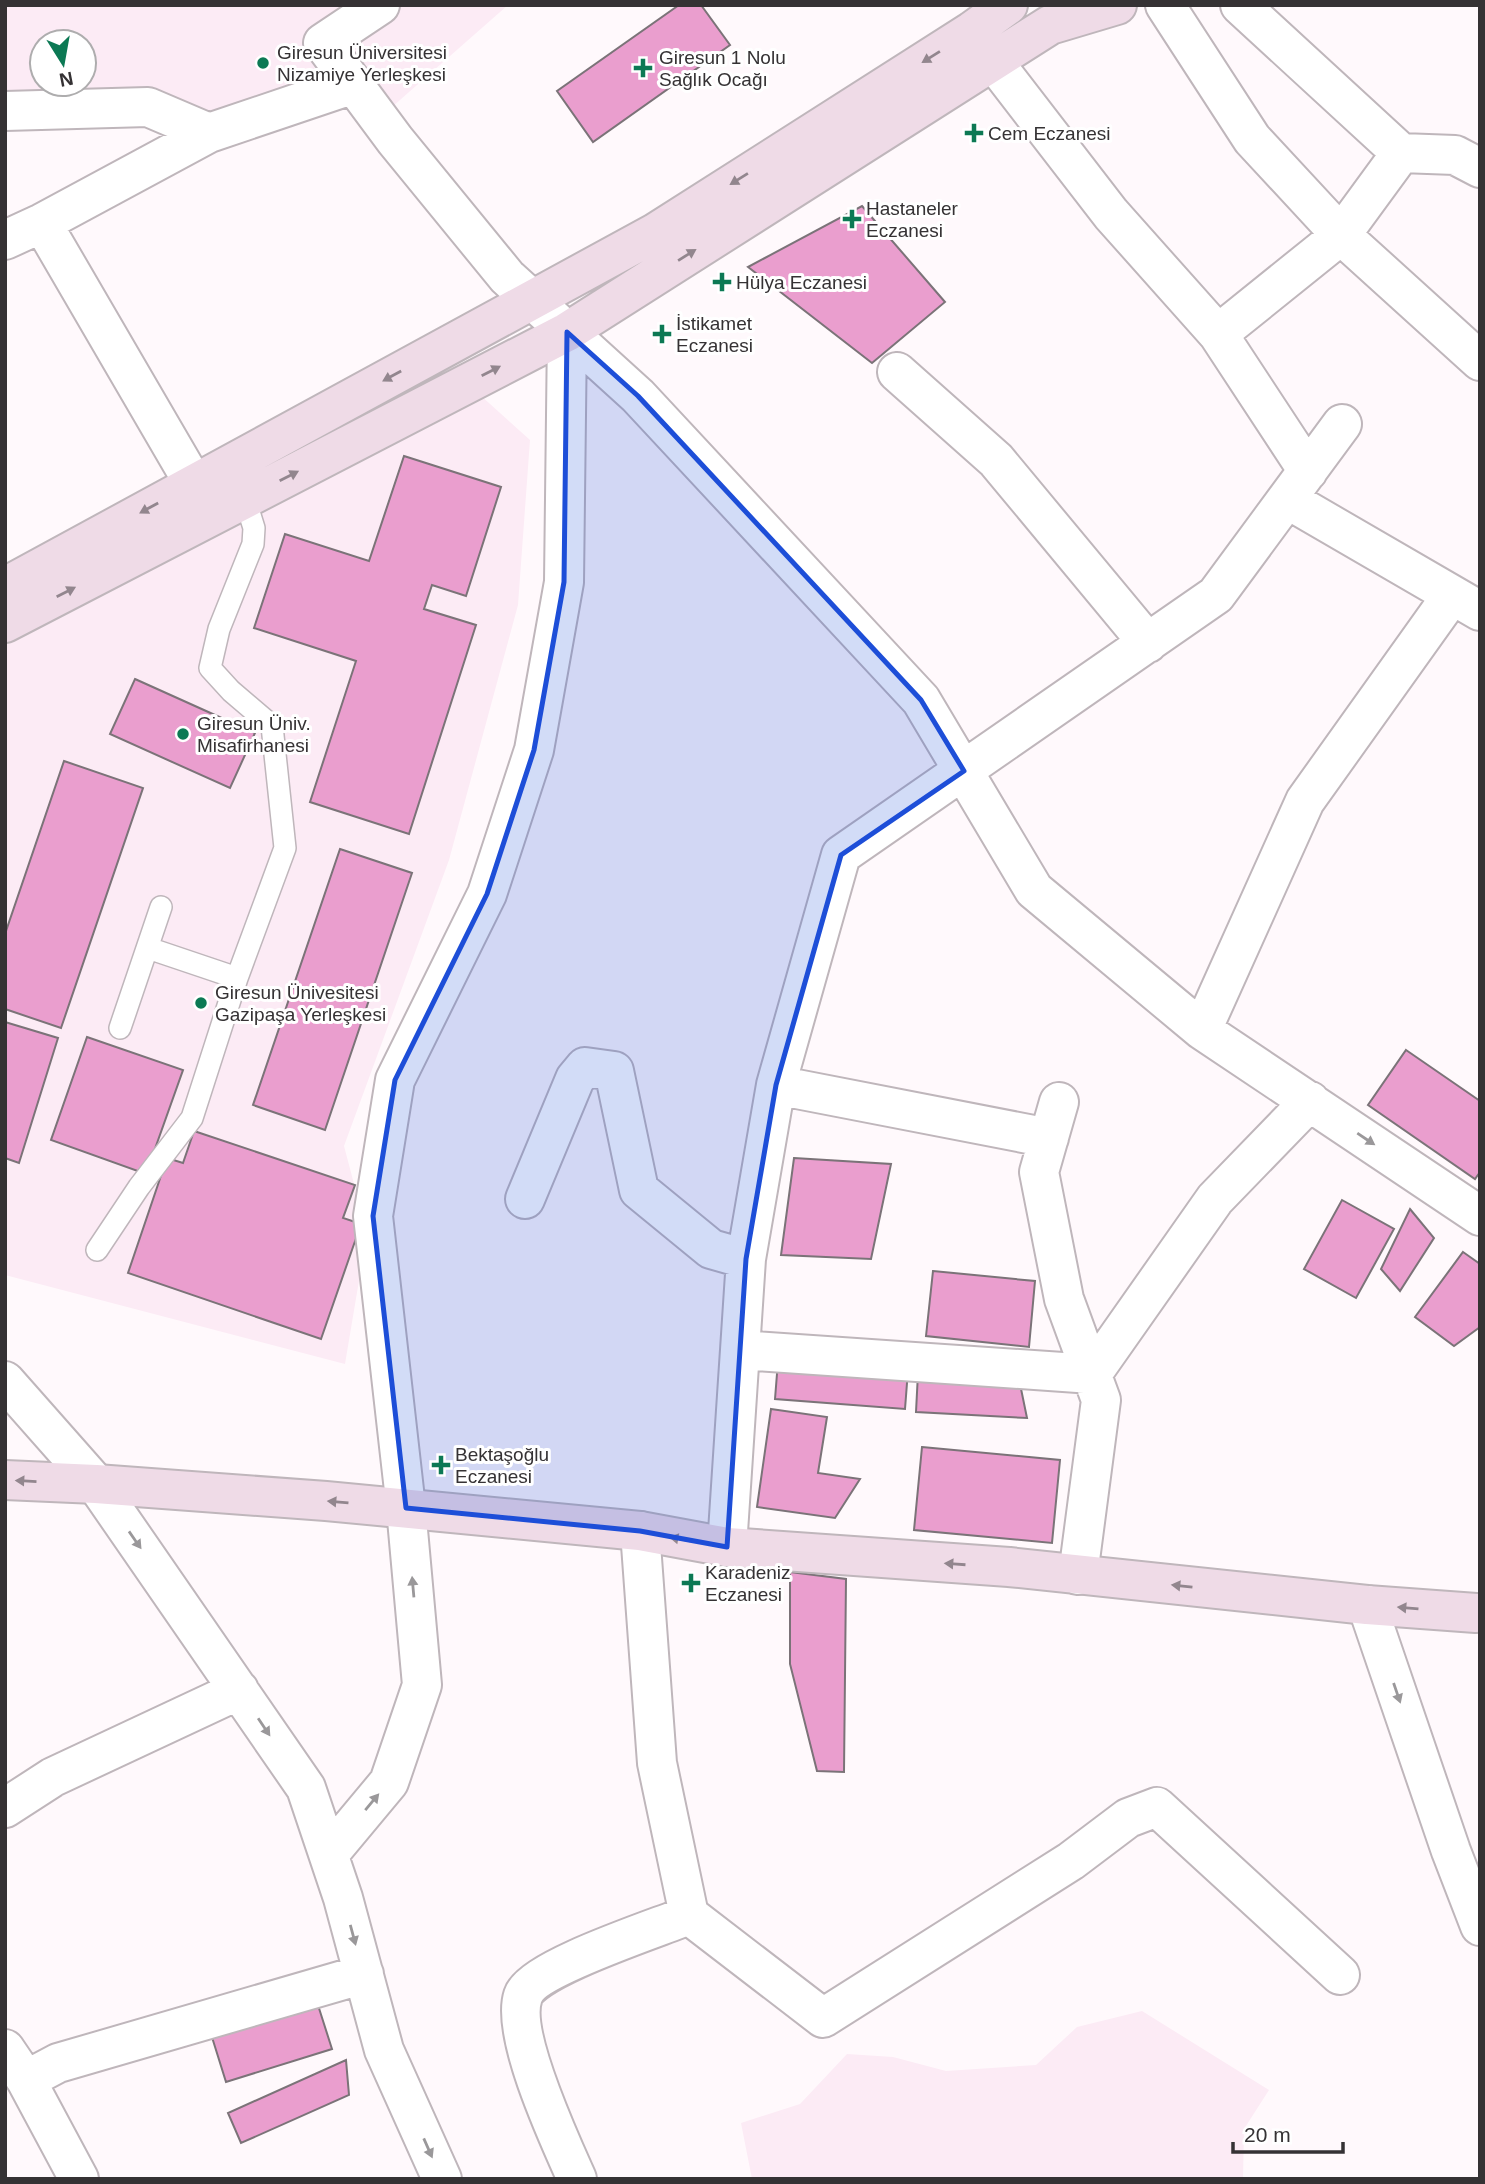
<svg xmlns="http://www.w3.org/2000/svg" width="1485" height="2184" font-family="Helvetica,sans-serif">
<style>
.built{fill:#fcebf5;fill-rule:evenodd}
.building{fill:#ea9ece;stroke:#7b7378;stroke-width:2}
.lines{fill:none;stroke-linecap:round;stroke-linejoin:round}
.lane-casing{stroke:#bfb6bb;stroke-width:24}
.street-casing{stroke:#bfb6bb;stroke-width:42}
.secondary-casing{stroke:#bfb6bb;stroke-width:42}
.lane{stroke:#fff;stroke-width:21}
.street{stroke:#fff;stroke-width:38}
.secondary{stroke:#efdbe7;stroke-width:38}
.oneway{fill:#92868e}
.oneway2{fill:#9a989a}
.marked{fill:#1d4ed8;fill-opacity:0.2;stroke:#1d4ed8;stroke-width:5;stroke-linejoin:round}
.poi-dot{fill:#0c7954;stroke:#fff;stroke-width:2.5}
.labels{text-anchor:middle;stroke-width:6;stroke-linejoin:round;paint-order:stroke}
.poi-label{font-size:19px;fill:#353234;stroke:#fff;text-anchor:start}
</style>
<rect width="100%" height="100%" fill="#fff9fc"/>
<!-- built -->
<path class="built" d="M5,5H508L392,107L148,117L5,93ZM42,42H84V84H42Z
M479,394L530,440L518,605L449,860L344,1146L367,1233L345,1364L5,1275V633Z
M1142,2011L1269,2090L1244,2129L1243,2179H752L741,2123L800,2104L847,2054L893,2057L946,2071L1036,2065L1077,2027Z"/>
<!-- building -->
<path class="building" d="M679,5H701L730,45L593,142L557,91Z
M862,206L945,302L872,363L748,267Z
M404,456L501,487L466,596L432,585L424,609L476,625L409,834L310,802L356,661L254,628L285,534L369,561Z
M135,679L255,733L230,788L110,734Z
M64,761L143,788L61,1028L5,1009V934Z
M340,849L412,873L325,1130L253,1105Z
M5,1022L58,1038L19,1163L5,1158Z
M87,1037L183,1070L146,1174L51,1140Z
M1406,1050L1480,1101V1172L1475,1179L1368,1105Z
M194,1131L355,1185L343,1218L361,1224L321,1339L128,1273L167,1158L183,1163Z
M794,1158L891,1164L871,1259L781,1255Z
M1342,1200L1394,1229L1356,1298L1304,1269Z
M1410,1209L1434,1238L1400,1291L1381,1269Z
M1463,1252L1480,1264V1327L1454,1346L1415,1317Z
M933,1271L1035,1281L1029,1347L926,1336Z
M778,1361L908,1370L905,1409L775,1399Z
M918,1373L1019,1379L1027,1418L916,1412Z
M771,1409L827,1417L818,1473L860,1479L835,1518L757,1507Z
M922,1447L1060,1460L1052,1543L914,1530Z
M790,1572L846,1579L844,1772L817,1771L790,1664Z
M317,2002L332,2049L226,2082L211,2034Z
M346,2060L349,2095L241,2143L228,2113Z"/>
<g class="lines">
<defs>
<path id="lane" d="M148,948L237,978
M120,1028L161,907
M97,1250L139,1187L192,1118L237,978L285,848L272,726L231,691L210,668L219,629L253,544L254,528L245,499"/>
<path id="street" d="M380,5L323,43L395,140L507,277L638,396L921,700L1034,890L1202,1030L1480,1216
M1165,5L1252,139L1341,235L1480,361
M1240,5L1401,153L1455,155L1480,168
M993,61L1111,214L1218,334L1308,471
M5,111L148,107L209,133
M42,223L194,484
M5,240L42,223L209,133L354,84
M1218,334L1341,235L1401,153
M897,372L996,460L1148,643
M1287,499L1480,611
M1202,1030L1305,801L1452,595
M776,1085L1049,1138
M1059,1102L1039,1172L1064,1299L1101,1400L1078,1575
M525,1199L575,1079L585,1067L614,1071L639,1190L711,1249L746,1259
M741,1350L1092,1374L1215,1199L1310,1101
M5,1381L96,1484L306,1788L343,1898L384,2050L442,2179
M640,1531L657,1763L689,1915L823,2018L1071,1861L1128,1818L1157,1807L1340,1975
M727,1547L746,1259L776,1085L841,855L1216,595L1342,424
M1367,1605L1451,1851L1480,1926
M5,1808L53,1777L239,1690
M329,1854L389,1782L422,1685L406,1508L373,1216L395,1080L487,894L534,750L564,582L567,332
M5,2049L26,2080L79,2179
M26,2080L58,2063L364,1974
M577,2179C560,2141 510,2034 523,1996C532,1968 658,1928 689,1915"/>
<path id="secondary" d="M5,587L655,233L972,31L1008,5
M5,623L567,332L1050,25L1117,5
M5,1480L96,1484L326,1501L640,1531L727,1547L1009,1567L1367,1605L1476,1613"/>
</defs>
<!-- lane casing -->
<use href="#lane" class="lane-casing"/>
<!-- street casing -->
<use href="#street" class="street-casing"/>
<!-- secondary casing -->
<use href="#secondary" class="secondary-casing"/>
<!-- lane -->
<use href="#lane" class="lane"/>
<!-- street -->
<use href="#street" class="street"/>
<!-- secondary -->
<use href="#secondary" class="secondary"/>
</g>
<!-- one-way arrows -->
<defs><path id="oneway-solid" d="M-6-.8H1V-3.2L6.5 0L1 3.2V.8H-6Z" transform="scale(1.75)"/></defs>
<g class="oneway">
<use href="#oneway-solid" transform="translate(931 57) rotate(148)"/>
<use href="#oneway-solid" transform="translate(739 179) rotate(148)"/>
<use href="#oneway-solid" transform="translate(687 255) rotate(-32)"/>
<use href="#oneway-solid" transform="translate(491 371) rotate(-27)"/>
<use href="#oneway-solid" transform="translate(392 376) rotate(151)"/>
<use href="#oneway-solid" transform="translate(289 476) rotate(-27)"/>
<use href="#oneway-solid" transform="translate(149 508) rotate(151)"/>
<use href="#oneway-solid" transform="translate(66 592) rotate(-27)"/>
<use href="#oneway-solid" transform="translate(26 1481) rotate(-177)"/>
<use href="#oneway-solid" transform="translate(338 1502) rotate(-175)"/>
<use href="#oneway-solid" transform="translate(680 1539) rotate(-170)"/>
<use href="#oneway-solid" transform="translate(955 1564) rotate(-176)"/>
<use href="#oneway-solid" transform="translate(1182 1586) rotate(-174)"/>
<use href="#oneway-solid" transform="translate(1408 1608) rotate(-175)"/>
</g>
<g class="oneway2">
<use href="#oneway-solid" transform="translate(1366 1139) rotate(34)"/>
<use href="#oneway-solid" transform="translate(135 1540) rotate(55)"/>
<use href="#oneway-solid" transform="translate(413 1587) rotate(-95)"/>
<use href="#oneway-solid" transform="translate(1397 1693) rotate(71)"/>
<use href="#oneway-solid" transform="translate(264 1727) rotate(56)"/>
<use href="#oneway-solid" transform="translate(372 1802) rotate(-50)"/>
<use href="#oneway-solid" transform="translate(353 1935) rotate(75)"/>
<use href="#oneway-solid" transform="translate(428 2148) rotate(66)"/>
</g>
<!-- marked area -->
<path class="marked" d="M567,332L638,396L921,700L964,771L841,855L776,1085L746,1259L727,1547L640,1531L406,1508L373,1216L395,1080L487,894L534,750L564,582Z"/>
<!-- markers -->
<g class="poi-dot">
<circle cx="263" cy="63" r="7"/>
<path d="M639.5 57.5h7v7h7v7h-7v7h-7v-7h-7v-7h7z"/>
<path d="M970.5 122.5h7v7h7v7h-7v7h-7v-7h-7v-7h7z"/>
<path d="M848.5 208.5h7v7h7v7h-7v7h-7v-7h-7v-7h7z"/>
<path d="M718.5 271.5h7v7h7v7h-7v7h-7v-7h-7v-7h7z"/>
<path d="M658.5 323.5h7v7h7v7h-7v7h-7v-7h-7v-7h7z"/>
<circle cx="183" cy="734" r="7"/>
<circle cx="201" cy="1003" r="7"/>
<path d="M437.5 1454.5h7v7h7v7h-7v7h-7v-7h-7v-7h7z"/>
<path d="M687.5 1572.5h7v7h7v7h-7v7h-7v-7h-7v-7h7z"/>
</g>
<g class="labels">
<!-- poi labels -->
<g class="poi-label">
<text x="277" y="59">Giresun Üniversitesi<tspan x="277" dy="22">Nizamiye Yerleşkesi</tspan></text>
<text x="659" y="64">Giresun 1 Nolu<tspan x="659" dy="22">Sağlık Ocağı</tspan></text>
<text x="988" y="140">Cem Eczanesi</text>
<text x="866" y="215">Hastaneler<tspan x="866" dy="22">Eczanesi</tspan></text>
<text x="736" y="289">Hülya Eczanesi</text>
<text x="676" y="330">İstikamet<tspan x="676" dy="22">Eczanesi</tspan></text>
<text x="197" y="730">Giresun Üniv.<tspan x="197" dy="22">Misafirhanesi</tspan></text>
<text x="215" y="999">Giresun Ünivesitesi<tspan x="215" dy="22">Gazipaşa Yerleşkesi</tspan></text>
<text x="455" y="1461">Bektaşoğlu<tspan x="455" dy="22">Eczanesi</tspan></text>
<text x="705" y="1579">Karadeniz<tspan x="705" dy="22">Eczanesi</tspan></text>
</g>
</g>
<!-- border -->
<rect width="1485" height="2184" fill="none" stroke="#353234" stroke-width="14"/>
<!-- north arrow -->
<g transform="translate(63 63) rotate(169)"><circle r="33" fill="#ffffff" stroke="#aeadae" stroke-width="2"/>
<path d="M0-5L12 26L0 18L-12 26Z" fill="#0c7954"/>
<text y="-10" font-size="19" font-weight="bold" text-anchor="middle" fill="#353234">N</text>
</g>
<!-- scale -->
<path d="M1233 2142v10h110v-10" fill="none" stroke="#353234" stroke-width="3.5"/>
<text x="1244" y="2142" font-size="21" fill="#353234" stroke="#ffffff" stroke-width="5" paint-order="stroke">20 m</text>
</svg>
